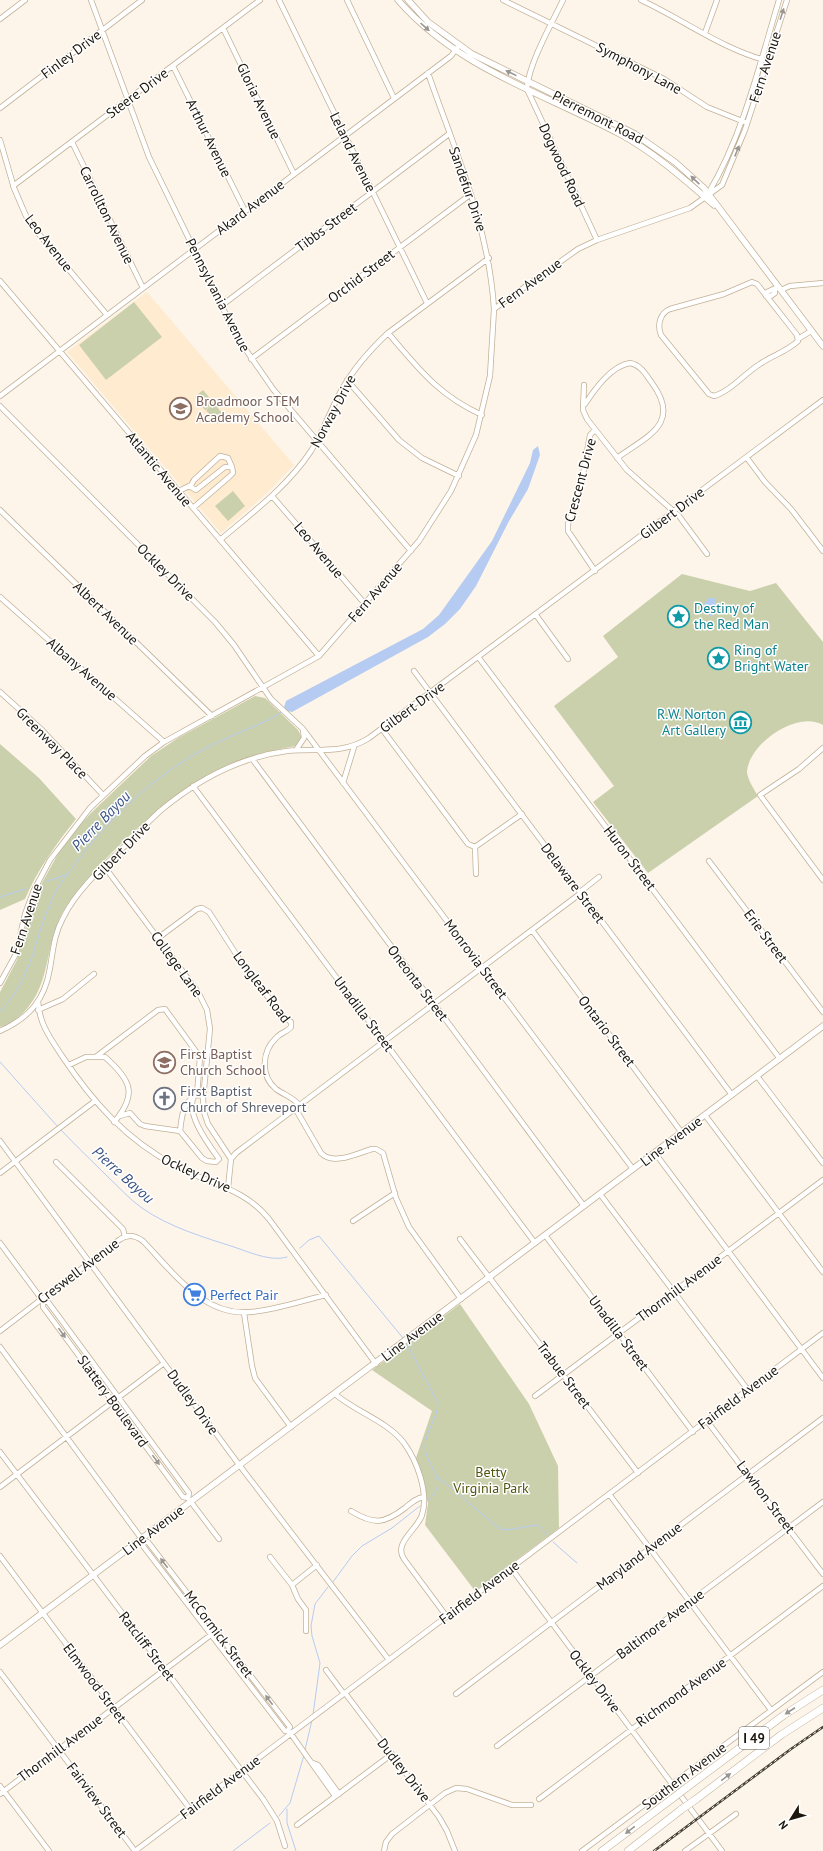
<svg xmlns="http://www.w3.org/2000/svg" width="823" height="1851" font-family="'PT Sans',sans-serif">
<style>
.built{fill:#feebd0}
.green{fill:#cbd0ac}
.water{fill:#b6cbf1}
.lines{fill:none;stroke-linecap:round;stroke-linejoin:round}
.stream{stroke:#b6cbf1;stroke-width:1}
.minor-casing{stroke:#c2b096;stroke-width:6}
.major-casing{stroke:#c2b096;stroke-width:7}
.highway-casing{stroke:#c2b096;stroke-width:8}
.minor{stroke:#fff;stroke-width:4.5}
.major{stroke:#fff;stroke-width:5.5}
.highway{stroke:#fff;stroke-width:7}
.rail-casing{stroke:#464035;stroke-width:2.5}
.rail{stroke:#fff;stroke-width:1;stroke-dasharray:3;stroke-linecap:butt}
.highway-bridge-casing{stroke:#c2b096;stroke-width:8;stroke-linecap:butt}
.highway-bridge{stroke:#fff;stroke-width:7}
.oneway{fill:#999692}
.labels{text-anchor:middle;stroke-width:3;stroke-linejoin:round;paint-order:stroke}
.shield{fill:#fff;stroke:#605c55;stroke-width:1}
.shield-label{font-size:13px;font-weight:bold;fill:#1c160c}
.street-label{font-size:14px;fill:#1c160c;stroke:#fff}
.education-label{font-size:14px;fill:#785e54;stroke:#fff;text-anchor:start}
.culture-label{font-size:14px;fill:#0d838f;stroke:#fff;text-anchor:start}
.worship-label{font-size:14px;fill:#5b616d;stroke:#fff;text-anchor:start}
.shop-label{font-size:14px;fill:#366cbe;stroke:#fff;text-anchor:start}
.park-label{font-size:14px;fill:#515610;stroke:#fff}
.water-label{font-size:15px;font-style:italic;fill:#395386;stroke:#fff}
</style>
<rect width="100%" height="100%" fill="#fdf5ea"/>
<!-- built -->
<path class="built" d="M147,292L294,465L265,495L221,533L67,352Z"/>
<!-- green -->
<path class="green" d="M134,302L162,337L106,380L79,345Z
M203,390L214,403L205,410L195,397Z
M214,403L225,417L217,424L206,410Z
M233,491L245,506L228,521L215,506Z
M682,574L750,591L776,583L823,642V725C797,710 750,743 747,771C747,779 754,789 758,796L648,873L593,802L614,786L554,706L618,657L603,636Z
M255,696L265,698L298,730L302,738L296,746C222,758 178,789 125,840C104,860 83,882 67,905C43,939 54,982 23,1013C16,1019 9,1025 0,1027V992L17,960L29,914L38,890L58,854L80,825L92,812L151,756L178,738Z
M0,744L39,778L76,819C56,844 38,869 25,899L0,910Z
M460,1304L529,1404L558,1466L559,1528L475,1591L425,1525L428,1503L416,1458L432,1411L372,1370Z"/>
<!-- water -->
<path class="water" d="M538,446L540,455L528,489L509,521L476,586L460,609L445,624L428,637L292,712L287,711L284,707L286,701L423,629L439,615L492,541L530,463L533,450Z
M709,598H715V612L711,617L704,609V604Z"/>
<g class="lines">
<!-- stream -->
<path class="stream" d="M47,881L68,874
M0,897L25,889
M0,1012C36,973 34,933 57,889C61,882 67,874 73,867C105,822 149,781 197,753C220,740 246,730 271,719L281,712
M0,1062L58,1127
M61,1130C76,1146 92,1161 108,1177C119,1187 129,1199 142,1208C169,1227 203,1237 234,1247C249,1252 271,1262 287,1257
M300,1248L309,1240L319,1236L403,1338
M406,1342L438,1403C438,1419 425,1431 425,1447C426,1468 452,1481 427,1501
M437,1478L443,1481L500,1529L507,1530L536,1525L540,1527L548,1536
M553,1542L577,1563
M333,1582L352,1556L362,1546L392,1528L420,1506
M313,1715L320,1663L312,1636L311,1626L315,1604L328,1587
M305,1750L312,1720
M287,1809V1823L296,1851
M279,1816L290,1803L304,1755
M233,1851L270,1823"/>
<defs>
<path id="minor" d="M91,0L149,157L237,337L273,389L411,551
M279,0L427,303
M347,0L394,98
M503,0L664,79L707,107L747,123
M563,0C552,23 528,65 527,89L597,240
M641,0C684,20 722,49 768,61
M0,19L25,0
M223,28L294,174
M705,33L717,0
M173,66L245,211
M428,73C455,151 489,226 494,309
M0,108L142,0
M0,140L14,188L26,216L38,233L107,315
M72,142L143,288
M13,186L260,0
M709,192C743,135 760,63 779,0
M0,281L319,656
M752,282L757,284L797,335L798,341C786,352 773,355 760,364C745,373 731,391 714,396L709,394L661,335C657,325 660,313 670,309L724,294Z
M775,289V293L771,296H766L767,292L778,287
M781,290L790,286L823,283
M221,306L449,134
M388,333C419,369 438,395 482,415
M798,339L811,331
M251,359L471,194
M347,380L399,440L422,458L459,476
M584,385L583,410L587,419L627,470L679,516L707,554
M0,396L451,56L457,48
M585,404C595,389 611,366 630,363C641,365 646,375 652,383C682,424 647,436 617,458
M0,406L215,622L234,645L271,699L303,729L633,1169
M747,458L765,482L791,509L823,551
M190,487L194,480L220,456L228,458L232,467
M179,491L189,486L196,490L225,467H232L233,473L229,477L193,508
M272,496L365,604
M0,510L212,716
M220,540C252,513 287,487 311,451C323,432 330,411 341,391C353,369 370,350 388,333L489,258
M595,571L568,531V524L581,485L590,435L595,430
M0,597L164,742
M536,615L568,659
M479,658L780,1059
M414,671L732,1095
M0,692L42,730L103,795
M382,729L468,844L475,847
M823,748L799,769L760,795L823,880
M296,750L304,738L303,730
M253,760L584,1206
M343,783L354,747
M193,786L535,1243
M709,861L823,1012
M104,866L198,992L207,1010L210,1029L203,1099L204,1112L208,1124L231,1159L228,1188
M476,874L475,847L522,814
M580,892L599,877
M532,930L682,1133
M158,938L197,909L202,908L209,912L245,968L284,1017L291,1022V1027C287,1032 280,1033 276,1038C262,1051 260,1076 276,1089C284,1095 293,1097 299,1105
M0,983L16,954L25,914L34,890L50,860L90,808L145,756L164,742L319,656L419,541L451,491L476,435L490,376L494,309L578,249L597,240L690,208L722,185L745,130L787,0
M38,1001C39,1023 50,1038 62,1056C92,1101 126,1140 176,1166C210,1185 243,1187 269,1219L376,1364
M38,1010L63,999L94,974
M0,1031C29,1018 45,1000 50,968C53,951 54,934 63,918C77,889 105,865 128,843C138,832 149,821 160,811C196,781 240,757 287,751C317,748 342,755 369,738L823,400
M97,1056L158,1010L165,1009L200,1057L197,1095L203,1096
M69,1065L86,1057H105C131,1080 138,1094 114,1122
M757,1076L823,1163
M194,1096C182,1106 182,1116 180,1131L202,1158L207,1161L216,1162L219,1159C209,1145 185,1114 194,1096L198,1095
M295,1108L321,1153C333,1166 358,1153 372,1149H376L383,1153L396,1198L409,1227L461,1299
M705,1115L823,1272
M120,1116L130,1113L140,1124L145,1126L180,1131
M0,1141L240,1466L389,1660
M655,1153L823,1378
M231,1159L236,1153L581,893
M56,1162L123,1229L125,1237
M0,1173L95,1101
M600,1194L748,1390
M353,1221L395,1193
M545,1235L693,1432
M460,1239L638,1473
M0,1243L43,1301L48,1302L189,1493L188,1498L219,1539
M43,1301V1307L183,1497L188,1498
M244,1313L252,1366L255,1378L291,1427
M0,1331L119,1240C127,1234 135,1235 143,1241C173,1272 203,1317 251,1312C276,1310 301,1301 326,1295
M0,1347L141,1538L144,1542L143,1546L285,1731H288L291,1734L335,1796
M335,1394C356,1412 387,1421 404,1443C417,1461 429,1493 422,1515C417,1530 393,1543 404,1559L447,1617
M535,1396L823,1180
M707,1421L823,1574
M0,1452L263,1799L277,1821L285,1846
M0,1487L164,1363
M609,1494L771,1710
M351,1511C374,1525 384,1524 405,1508C411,1503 416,1498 424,1497
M144,1542H148L290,1727L288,1731
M0,1556L190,1809
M270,1557L292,1585L298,1599L306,1610V1631
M511,1568L722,1851
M292,1585L317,1565
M326,1670L344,1694
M0,1672L135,1851
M345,1693L439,1817L447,1831L455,1851
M456,1694L823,1418
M497,1746L823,1502
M313,1763L318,1765L339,1794
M0,1786L49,1851
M0,1794L216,1631
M539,1799L823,1586
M297,1825L392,1754
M135,1851L823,1333
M384,1851L386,1842L392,1834L445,1793L456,1788L467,1789L512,1805H531
M582,1851L823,1672
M685,1851L736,1814"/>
<path id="major" d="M398,0C457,68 543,93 620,134C655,153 684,179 714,205
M408,0L428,22L472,54L635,134L675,162L704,188L823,346
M0,1645L823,1026"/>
<path id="highway" d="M686,1788L784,1715L823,1690
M695,1800L781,1735L823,1708
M602,1851L673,1798
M628,1851L682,1809"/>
</defs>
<!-- minor casing -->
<use href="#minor" class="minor-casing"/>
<!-- major casing -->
<use href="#major" class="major-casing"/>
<!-- highway casing -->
<use href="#highway" class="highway-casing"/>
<!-- minor -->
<use href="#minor" class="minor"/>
<!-- major -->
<use href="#major" class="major"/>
<!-- highway -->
<use href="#highway" class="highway"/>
<defs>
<path id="rail" d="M654,1851L791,1749L823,1727"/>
</defs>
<!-- rail casing -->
<use href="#rail" class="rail-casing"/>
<!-- rail -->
<use href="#rail" class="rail"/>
<defs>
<path id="highway-bridge" d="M673,1798L686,1788
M682,1809L695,1800"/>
</defs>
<!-- highway-bridge casing -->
<use href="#highway-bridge" class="highway-bridge-casing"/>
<!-- highway-bridge -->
<use href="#highway-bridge" class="highway-bridge"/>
</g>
<!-- one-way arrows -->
<defs><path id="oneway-solid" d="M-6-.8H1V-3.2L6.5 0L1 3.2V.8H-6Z"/></defs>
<g class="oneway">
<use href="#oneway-solid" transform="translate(782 14) rotate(-72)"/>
<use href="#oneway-solid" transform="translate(425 27) rotate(42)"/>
<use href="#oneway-solid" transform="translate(511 73) rotate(-154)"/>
<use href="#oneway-solid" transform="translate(737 151) rotate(-68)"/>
<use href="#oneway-solid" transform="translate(695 180) rotate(-137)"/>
<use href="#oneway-solid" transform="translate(62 1333) rotate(54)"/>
<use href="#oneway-solid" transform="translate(156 1460) rotate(54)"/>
<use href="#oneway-solid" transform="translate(164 1563) rotate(-127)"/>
<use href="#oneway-solid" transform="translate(269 1700) rotate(-127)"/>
<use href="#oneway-solid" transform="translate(790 1711) rotate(147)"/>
<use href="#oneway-solid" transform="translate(726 1777) rotate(-37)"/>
<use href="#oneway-solid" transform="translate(630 1830) rotate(143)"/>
</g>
<!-- icons -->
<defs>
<symbol id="school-ring" viewBox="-11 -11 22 22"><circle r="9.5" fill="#fff" stroke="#8d6e63" stroke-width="1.5"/><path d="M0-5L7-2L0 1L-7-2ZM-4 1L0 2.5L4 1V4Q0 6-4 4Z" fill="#8d6e63"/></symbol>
<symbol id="sight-ring" viewBox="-11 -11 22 22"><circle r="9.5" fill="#fff" stroke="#0f9aa8" stroke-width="1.5"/><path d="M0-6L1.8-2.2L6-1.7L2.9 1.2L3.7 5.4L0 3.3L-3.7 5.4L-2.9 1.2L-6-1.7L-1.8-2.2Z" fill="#0f9aa8"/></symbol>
<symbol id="museum-ring" viewBox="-11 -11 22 22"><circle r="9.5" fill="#fff" stroke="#0f9aa8" stroke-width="1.5"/><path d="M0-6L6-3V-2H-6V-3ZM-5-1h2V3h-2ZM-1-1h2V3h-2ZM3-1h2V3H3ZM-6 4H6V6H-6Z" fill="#0f9aa8"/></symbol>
<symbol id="church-ring" viewBox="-11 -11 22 22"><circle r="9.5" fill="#fff" stroke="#6b7280" stroke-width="1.5"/><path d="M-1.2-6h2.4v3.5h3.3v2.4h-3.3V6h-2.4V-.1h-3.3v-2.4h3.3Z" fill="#6b7280"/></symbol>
<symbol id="supermarket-ring" viewBox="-11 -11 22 22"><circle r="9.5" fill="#fff" stroke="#3f7fe0" stroke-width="1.5"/><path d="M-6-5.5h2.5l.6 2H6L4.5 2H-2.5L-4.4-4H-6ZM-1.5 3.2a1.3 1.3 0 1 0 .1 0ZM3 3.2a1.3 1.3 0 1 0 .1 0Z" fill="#3f7fe0"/></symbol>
</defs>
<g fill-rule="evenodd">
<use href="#school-ring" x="168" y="396" width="25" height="25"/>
<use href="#sight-ring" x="666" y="604" width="25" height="25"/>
<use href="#sight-ring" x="706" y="646" width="25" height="25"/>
<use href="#museum-ring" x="728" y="710" width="25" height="25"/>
<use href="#school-ring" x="152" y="1050" width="25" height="25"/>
<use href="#church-ring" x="152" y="1086" width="25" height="25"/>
<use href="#supermarket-ring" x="182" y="1282" width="25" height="25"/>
</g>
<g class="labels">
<!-- shield labels -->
<rect class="shield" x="739" y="1727" width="30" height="22" rx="3"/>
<g class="shield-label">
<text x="754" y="1743">I 49</text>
</g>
<!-- street labels -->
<g class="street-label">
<text transform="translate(71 54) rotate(-37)" y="5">Finley Drive</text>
<text transform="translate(765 67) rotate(-72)" y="5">Fern Avenue</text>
<text transform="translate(639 68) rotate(28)" y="5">Symphony Lane</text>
<text transform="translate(137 93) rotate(-37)" y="5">Steere Drive</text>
<text transform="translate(259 101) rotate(64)" y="5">Gloria Avenue</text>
<text transform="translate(598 117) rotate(27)" y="5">Pierremont Road</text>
<text transform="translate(209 138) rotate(64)" y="5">Arthur Avenue</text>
<text transform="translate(353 152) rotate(64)" y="5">Leland Avenue</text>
<text transform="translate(562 165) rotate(65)" y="5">Dogwood Road</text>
<text transform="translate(468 189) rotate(71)" y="5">Sandefur Drive</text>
<text transform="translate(250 207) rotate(-37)" y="5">Akard Avenue</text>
<text transform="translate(107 215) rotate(64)" y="5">Carrollton Avenue</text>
<text transform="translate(326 227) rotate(-37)" y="5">Tibbs Street</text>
<text transform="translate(49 243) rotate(52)" y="5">Leo Avenue</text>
<text transform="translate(361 276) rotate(-37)" y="5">Orchid Street</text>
<text transform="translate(530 283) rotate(-36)" y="5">Fern Avenue</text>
<text transform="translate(218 295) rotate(63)" y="5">Pennsylvania Avenue</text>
<text transform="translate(333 411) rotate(-62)" y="5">Norway Drive</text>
<text transform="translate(159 469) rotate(50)" y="5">Atlantic Avenue</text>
<text transform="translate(580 480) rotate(-75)" y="5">Crescent Drive</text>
<text transform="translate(672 513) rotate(-37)" y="5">Gilbert Drive</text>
<text transform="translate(319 550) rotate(50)" y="5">Leo Avenue</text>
<text transform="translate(166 572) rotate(45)" y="5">Ockley Drive</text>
<text transform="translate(375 592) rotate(-49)" y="5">Fern Avenue</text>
<text transform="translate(106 613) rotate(44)" y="5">Albert Avenue</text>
<text transform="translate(82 669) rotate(41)" y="5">Albany Avenue</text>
<text transform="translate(412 707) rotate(-36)" y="5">Gilbert Drive</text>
<text transform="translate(52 743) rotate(45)" y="5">Greenway Place</text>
<text transform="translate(121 851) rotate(-46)" y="5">Gilbert Drive</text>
<text transform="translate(630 858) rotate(53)" y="5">Huron Street</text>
<text transform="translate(573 883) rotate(53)" y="5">Delaware Street</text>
<text transform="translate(26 919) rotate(-72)" y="5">Fern Avenue</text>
<text transform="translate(766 936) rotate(53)" y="5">Erie Street</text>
<text transform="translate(476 959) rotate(53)" y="5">Monrovia Street</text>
<text transform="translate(177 964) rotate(54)" y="5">College Lane</text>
<text transform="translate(418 983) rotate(53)" y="5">Oneonta Street</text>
<text transform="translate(262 987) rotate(53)" y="5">Longleaf Road</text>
<text transform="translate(364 1014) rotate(53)" y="5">Unadilla Street</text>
<text transform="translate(607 1031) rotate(53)" y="5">Ontario Street</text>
<text transform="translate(671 1141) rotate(-37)" y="5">Line Avenue</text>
<text transform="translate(196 1173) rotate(24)" y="5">Ockley Drive</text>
<text transform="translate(78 1271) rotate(-37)" y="5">Creswell Avenue</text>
<text transform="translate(679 1288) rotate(-37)" y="5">Thornhill Avenue</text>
<text transform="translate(619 1333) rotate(53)" y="5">Unadilla Street</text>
<text transform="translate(412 1336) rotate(-37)" y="5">Line Avenue</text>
<text transform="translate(564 1375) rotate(53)" y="5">Trabue Street</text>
<text transform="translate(738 1397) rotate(-37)" y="5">Fairfield Avenue</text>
<text transform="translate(113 1401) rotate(54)" y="5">Slattery Boulevard</text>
<text transform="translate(193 1402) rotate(54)" y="5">Dudley Drive</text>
<text transform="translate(766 1497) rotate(53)" y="5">Lawhon Street</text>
<text transform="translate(153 1530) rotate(-37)" y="5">Line Avenue</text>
<text transform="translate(639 1556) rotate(-37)" y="5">Maryland Avenue</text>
<text transform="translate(479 1592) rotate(-37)" y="5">Fairfield Avenue</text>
<text transform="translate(660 1624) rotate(-37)" y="5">Baltimore Avenue</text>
<text transform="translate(219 1634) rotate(53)" y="5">McCormick Street</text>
<text transform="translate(147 1646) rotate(53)" y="5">Ratcliff Street</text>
<text transform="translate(595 1681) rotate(53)" y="5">Ockley Drive</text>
<text transform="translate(95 1683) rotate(53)" y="5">Elmwood Street</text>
<text transform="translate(681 1692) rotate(-36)" y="5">Richmond Avenue</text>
<text transform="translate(60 1748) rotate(-37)" y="5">Thornhill Avenue</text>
<text transform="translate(404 1770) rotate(52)" y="5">Dudley Drive</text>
<text transform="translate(684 1776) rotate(-37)" y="5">Southern Avenue</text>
<text transform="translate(220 1787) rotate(-37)" y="5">Fairfield Avenue</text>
<text transform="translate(97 1800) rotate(53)" y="5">Fairview Street</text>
</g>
<!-- education labels -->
<g class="education-label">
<text x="196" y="406">Broadmoor STEM<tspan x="196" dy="16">Academy School</tspan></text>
<text x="180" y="1059">First Baptist<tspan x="180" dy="16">Church School</tspan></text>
</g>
<!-- culture labels -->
<g class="culture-label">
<text x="694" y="613">Destiny of<tspan x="694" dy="16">the Red Man</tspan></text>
<text x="734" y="655">Ring of<tspan x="734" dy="16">Bright Water</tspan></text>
<text x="726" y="719" text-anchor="end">R.W. Norton<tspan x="726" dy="16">Art Gallery</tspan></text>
</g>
<!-- worship labels -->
<g class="worship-label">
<text x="180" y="1096">First Baptist<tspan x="180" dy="16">Church of Shreveport</tspan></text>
</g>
<!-- shop labels -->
<g class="shop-label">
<text x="210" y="1300">Perfect Pair</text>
</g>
<!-- park labels -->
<g class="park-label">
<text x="491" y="1477">Betty<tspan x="491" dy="16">Virginia Park</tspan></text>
</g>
<!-- water labels -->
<g class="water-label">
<text transform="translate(101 821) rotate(-46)" y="5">Pierre Bayou</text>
<text transform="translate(123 1175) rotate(42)" y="5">Pierre Bayou</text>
</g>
</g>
<!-- north arrow -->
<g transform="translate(791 1819) rotate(233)" stroke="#ffffff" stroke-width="3" paint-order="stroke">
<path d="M0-3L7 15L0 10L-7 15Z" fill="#1c160c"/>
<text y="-6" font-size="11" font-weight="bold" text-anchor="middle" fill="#1c160c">N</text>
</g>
</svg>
